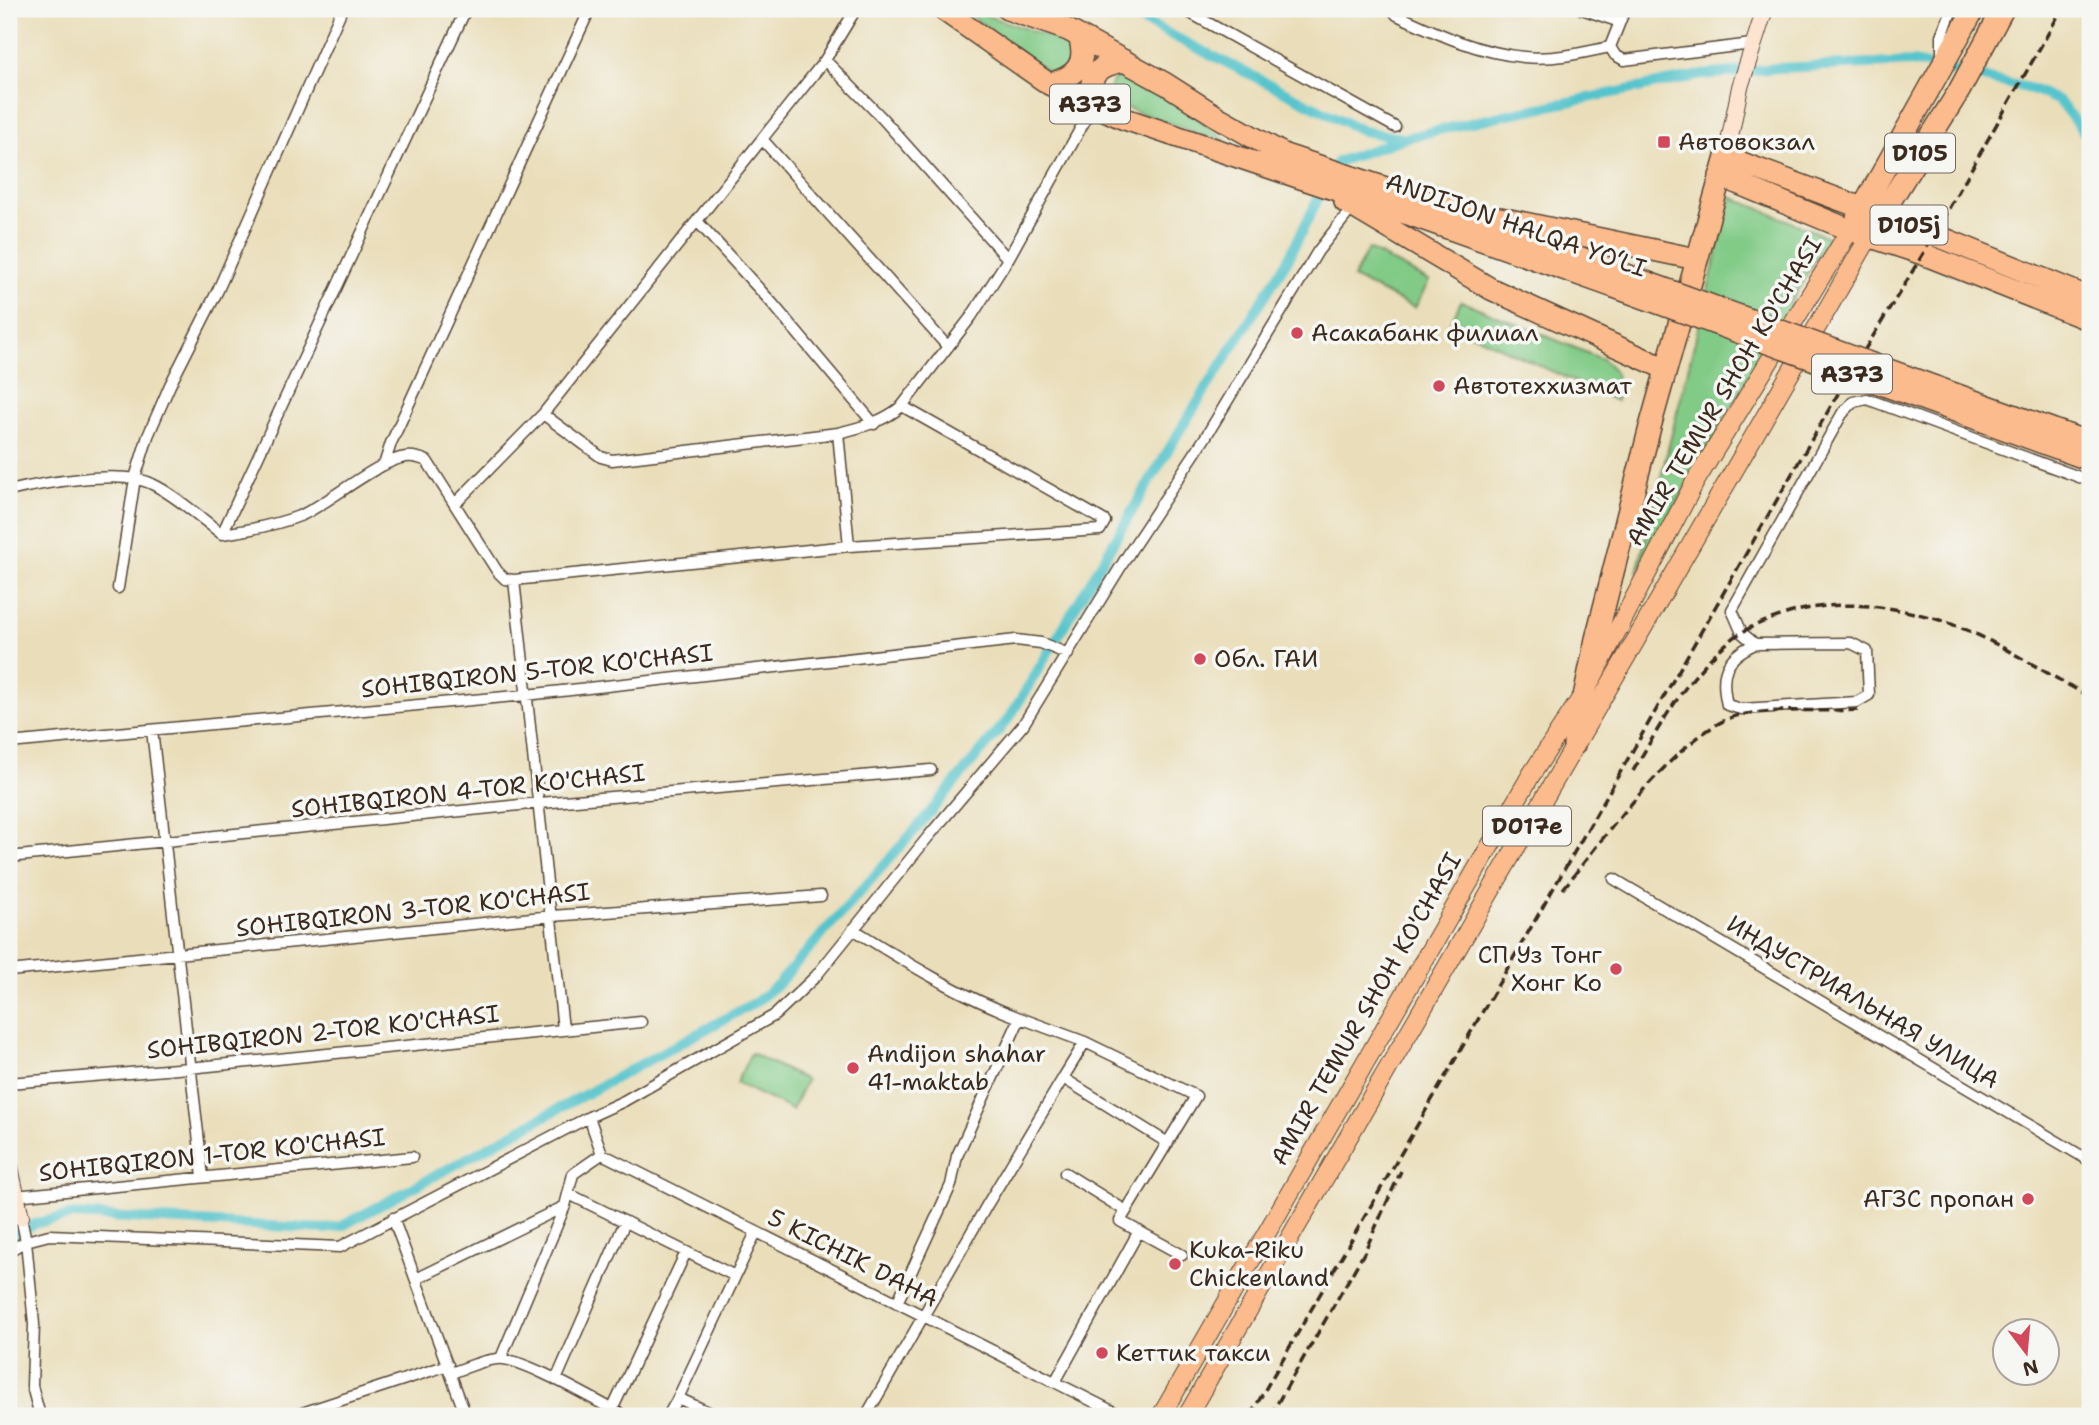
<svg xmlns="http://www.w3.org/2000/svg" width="2099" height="1425" font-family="'Shantell Sans',sans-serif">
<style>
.green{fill:#82cb87;stroke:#5e7a52;stroke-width:2}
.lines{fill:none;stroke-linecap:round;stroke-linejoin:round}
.canal{stroke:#56c4cc;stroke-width:10}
.street-casing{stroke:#554535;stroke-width:13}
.secondary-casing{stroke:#554535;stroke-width:18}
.primary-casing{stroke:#554535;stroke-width:20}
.highway-casing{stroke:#554535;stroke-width:24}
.street{stroke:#fff;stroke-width:10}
.secondary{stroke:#fde4d1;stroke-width:16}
.primary{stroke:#fbbb8d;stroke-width:18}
.highway{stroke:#fbbb8d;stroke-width:21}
.rail{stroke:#3b2a1e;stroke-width:3.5;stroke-dasharray:10 5;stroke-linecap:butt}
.highway-bridge-casing{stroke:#554535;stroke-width:24;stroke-linecap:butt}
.highway-bridge{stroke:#fbbb8d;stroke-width:21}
.poi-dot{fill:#d1495b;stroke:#f6f6f2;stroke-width:2.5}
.labels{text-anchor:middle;stroke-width:7;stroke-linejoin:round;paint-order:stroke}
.shield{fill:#f6f6f2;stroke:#73675e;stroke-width:2}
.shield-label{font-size:23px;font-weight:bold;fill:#3b2a1e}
.poi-label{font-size:24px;fill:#3b2a1e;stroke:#f6f6f2;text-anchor:start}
.street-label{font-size:24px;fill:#3b2a1e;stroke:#f6f6f2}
</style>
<rect width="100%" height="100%" fill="#f6f6f2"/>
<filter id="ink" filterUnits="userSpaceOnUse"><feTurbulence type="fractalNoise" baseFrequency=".0143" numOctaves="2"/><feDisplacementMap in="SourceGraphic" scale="14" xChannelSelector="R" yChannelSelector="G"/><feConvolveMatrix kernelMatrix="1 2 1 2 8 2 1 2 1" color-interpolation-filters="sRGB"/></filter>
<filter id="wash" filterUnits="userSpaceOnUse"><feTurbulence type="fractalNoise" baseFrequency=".00686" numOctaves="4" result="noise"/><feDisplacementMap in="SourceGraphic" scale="28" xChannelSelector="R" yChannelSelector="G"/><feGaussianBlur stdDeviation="1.57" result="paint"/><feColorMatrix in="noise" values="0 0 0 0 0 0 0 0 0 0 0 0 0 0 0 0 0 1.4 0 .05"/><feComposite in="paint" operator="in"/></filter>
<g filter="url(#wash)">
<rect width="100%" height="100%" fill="#eadeba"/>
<!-- green -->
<path class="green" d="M962,9H968L1067,43L1074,56L1061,75L1047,72Z
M1124,74C1146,75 1211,130 1232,145L1115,104C1105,92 1109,79 1124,74Z
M1731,197L1828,237L1637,573Z
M1368,249L1429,281L1415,308L1353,278Z
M1461,301L1602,359C1619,370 1619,382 1616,401L1450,324Z
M751,1053L806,1080L792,1110L736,1083Z"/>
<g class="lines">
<!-- canal -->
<path class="canal" d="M1119,9L1363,131L1402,138
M1333,171L1337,162L1405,138L1504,115L1702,75L1778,68L1913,62L2032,89L2059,101L2090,140
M9,1237L37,1223L73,1215L325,1229L342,1226L756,1002L778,984L915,830L1010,717L1179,432L1287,261L1325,185"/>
</g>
</g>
<g filter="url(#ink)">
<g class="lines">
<defs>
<path id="street" d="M1183,9L1395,127
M1392,9L1397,15C1438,34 1479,53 1524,57C1552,60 1583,53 1610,47
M1582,9L1620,22
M1625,9L1610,47L1615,55L1624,60L1752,44
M825,60L882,118L1008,259
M1942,60V36L1952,9
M762,139L948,347
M697,221L772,303L874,424
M543,414L601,457L612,460L838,433C862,427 883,422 902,406L971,317L1008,259L1093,106
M838,433L849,546
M384,465L391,443L590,9
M9,491C42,483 122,469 152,484C174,494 202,519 222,534C249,530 277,525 302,515C330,502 379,460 406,457C414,456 420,458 427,461L497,571L505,579L514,580L849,546L1100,530L1105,521L902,406
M456,503L543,414L825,60L856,9
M222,534L466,9
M514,580L563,1029
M118,588L135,478L148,436L170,385L218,290L342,9
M1755,644C1724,658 1720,674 1727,705L1741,709L1857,702L1869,695L1867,651L1851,643L1755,644L1742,633L1732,610L1842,414L1853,402L1867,399L2090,481
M152,730L203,1177
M9,743L526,695L1016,640L1041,643L1068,654
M9,857L540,803L931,770
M1614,879L2090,1161
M853,929C907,963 960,996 1020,1018
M9,971L552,916L821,896
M1085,1042L1063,1078L1168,1143
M9,1083L189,1068L641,1022
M589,1117L602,1154L1122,1416
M1065,1173L1126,1211
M569,1194L735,1276
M15,1196L412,1157
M21,1217L26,1241L34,1324L32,1386L40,1416
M393,1218L466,1416
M9,1251L26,1241L49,1235L340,1247L589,1117L624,1101L775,1015L816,976L928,837L1023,725L1131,550L1205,438L1318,251L1353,207
M416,1279L565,1206L573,1174L602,1154
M897,1303L951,1185L957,1156L1020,1018L1085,1042L1196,1096L1120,1221L1182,1255
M501,1358L565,1206
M451,1373C466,1368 482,1360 497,1359C521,1356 601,1404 625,1416
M556,1380L625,1222
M1055,1382L1139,1231
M678,1398L756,1232
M612,1410L686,1252
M293,1416L448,1365
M668,1416L678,1398L717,1416
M866,1416L987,1205L1063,1078"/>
<path id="secondary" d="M1726,157L1740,87L1765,9
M9,1163L21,1217"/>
<path id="primary" d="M1161,1416L1531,775L1585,692L1695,482L1850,230
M1187,1416L1869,237"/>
<path id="highway" d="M942,9L1049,84L1122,118L1414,216L1614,287
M1007,9L1068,30L1166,84L1221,119L1285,155L1450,209L1624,274
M1049,84C1076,77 1088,64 1079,36
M1093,106C1087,77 1095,65 1125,61
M1720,176L1850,230L1923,254L2090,320
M1345,202L1491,289L1666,369
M1500,218L1696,259
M1857,218L1974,9
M1874,227L1959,91L2003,9
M1574,745L1596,639L1650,427L1726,157L1950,241L2090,298"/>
</defs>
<!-- street casing -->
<use href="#street" class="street-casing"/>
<!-- secondary casing -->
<use href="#secondary" class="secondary-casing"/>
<!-- primary casing -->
<use href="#primary" class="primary-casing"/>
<!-- highway casing -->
<use href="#highway" class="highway-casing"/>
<!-- street -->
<use href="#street" class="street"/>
<!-- secondary -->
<use href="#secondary" class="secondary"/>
<!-- primary -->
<use href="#primary" class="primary"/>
<!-- highway -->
<use href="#highway" class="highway"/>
<!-- rail -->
<path class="rail" d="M1633,771C1661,724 1687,675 1731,640C1745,628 1765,621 1783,615C1844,594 1927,609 1984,638C2020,656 2055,678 2090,697
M1563,889C1600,843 1683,727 1740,715C1777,708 1821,712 1858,710
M1250,1416L1839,392L1923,254L2062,9
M1270,1416L1364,1253L1401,1171"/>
<defs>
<path id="highway-bridge" d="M1624,274L2090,443
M1614,287L2090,460"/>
</defs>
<!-- highway-bridge casing -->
<use href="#highway-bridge" class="highway-bridge-casing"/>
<!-- highway-bridge -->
<use href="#highway-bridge" class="highway-bridge"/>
</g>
</g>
<!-- markers -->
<g class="poi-dot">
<rect x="1657" y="135" width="14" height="14" rx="3.5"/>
<circle cx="1297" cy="333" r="7"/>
<circle cx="1439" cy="386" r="7"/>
<circle cx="1200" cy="659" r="7"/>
<circle cx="1616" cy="969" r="7"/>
<circle cx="853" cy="1068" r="7"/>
<circle cx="2028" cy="1199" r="7"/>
<circle cx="1175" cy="1264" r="7"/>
<circle cx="1102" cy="1353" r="7"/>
</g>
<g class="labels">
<!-- shield labels -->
<g class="shield">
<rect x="1050" y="84.5" width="80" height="39" rx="5"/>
<rect x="1885" y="133.5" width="70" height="39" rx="5"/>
<rect x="1870.5" y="205.5" width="77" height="39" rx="5"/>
<rect x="1812" y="354.5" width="80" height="39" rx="5"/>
<rect x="1483" y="806.5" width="88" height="39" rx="5"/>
</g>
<g class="shield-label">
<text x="1090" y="112">A373</text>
<text x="1920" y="161">D105</text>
<text x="1909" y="233">D105j</text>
<text x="1852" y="382">A373</text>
<text x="1527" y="834">D017e</text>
</g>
<!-- poi labels -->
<g class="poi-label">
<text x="1678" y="150">Автовокзал</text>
<text x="1311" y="341">Асакабанк филиал</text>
<text x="1453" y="394">Автотеххизмат</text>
<text x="1214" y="667">Обл. ГАИ</text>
<text x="1602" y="963" text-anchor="end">СП Уз Тонг<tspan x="1602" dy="28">Хонг Ко</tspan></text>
<text x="867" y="1062">Andijon shahar<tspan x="867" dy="28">41-maktab</tspan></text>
<text x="2014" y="1207" text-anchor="end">АГЗС пропан</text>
<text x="1189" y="1258">Kuka-Riku<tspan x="1189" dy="28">Chickenland</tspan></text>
<text x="1116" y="1361">Кеттик такси</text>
</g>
<!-- street labels -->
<g class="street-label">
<text transform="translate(1516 225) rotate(19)" y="8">ANDIJON HALQA YO‘LI</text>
<text transform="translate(1724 391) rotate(-59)" y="8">AMIR TEMUR SHOH KO'CHASI</text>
<text transform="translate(537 671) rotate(-6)" y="8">SOHIBQIRON 5-TOR KO'CHASI</text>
<text transform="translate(468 791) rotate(-6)" y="8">SOHIBQIRON 4-TOR KO'CHASI</text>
<text transform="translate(413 910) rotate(-6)" y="8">SOHIBQIRON 3-TOR KO'CHASI</text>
<text transform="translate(1863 1002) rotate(31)" y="8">ИНДУСТРИАЛЬНАЯ УЛИЦА</text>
<text transform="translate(1366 1009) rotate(-60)" y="8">AMIR TEMUR SHOH KO'CHASI</text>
<text transform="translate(323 1032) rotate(-6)" y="8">SOHIBQIRON 2-TOR KO'CHASI</text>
<text transform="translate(212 1155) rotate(-6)" y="8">SOHIBQIRON 1-TOR KO'CHASI</text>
<text transform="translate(853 1258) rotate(27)" y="8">5 KICHIK DAHA</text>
</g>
</g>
<!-- margin -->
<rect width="2099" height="1425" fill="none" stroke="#f6f6f2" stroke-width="35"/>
<!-- north arrow -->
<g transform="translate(2026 1352) rotate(164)"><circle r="33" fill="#f6f6f2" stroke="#aba49d" stroke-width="2"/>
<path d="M0-5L12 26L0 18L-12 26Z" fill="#d1495b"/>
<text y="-10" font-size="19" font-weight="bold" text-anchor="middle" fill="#3b2a1e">N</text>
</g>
</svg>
